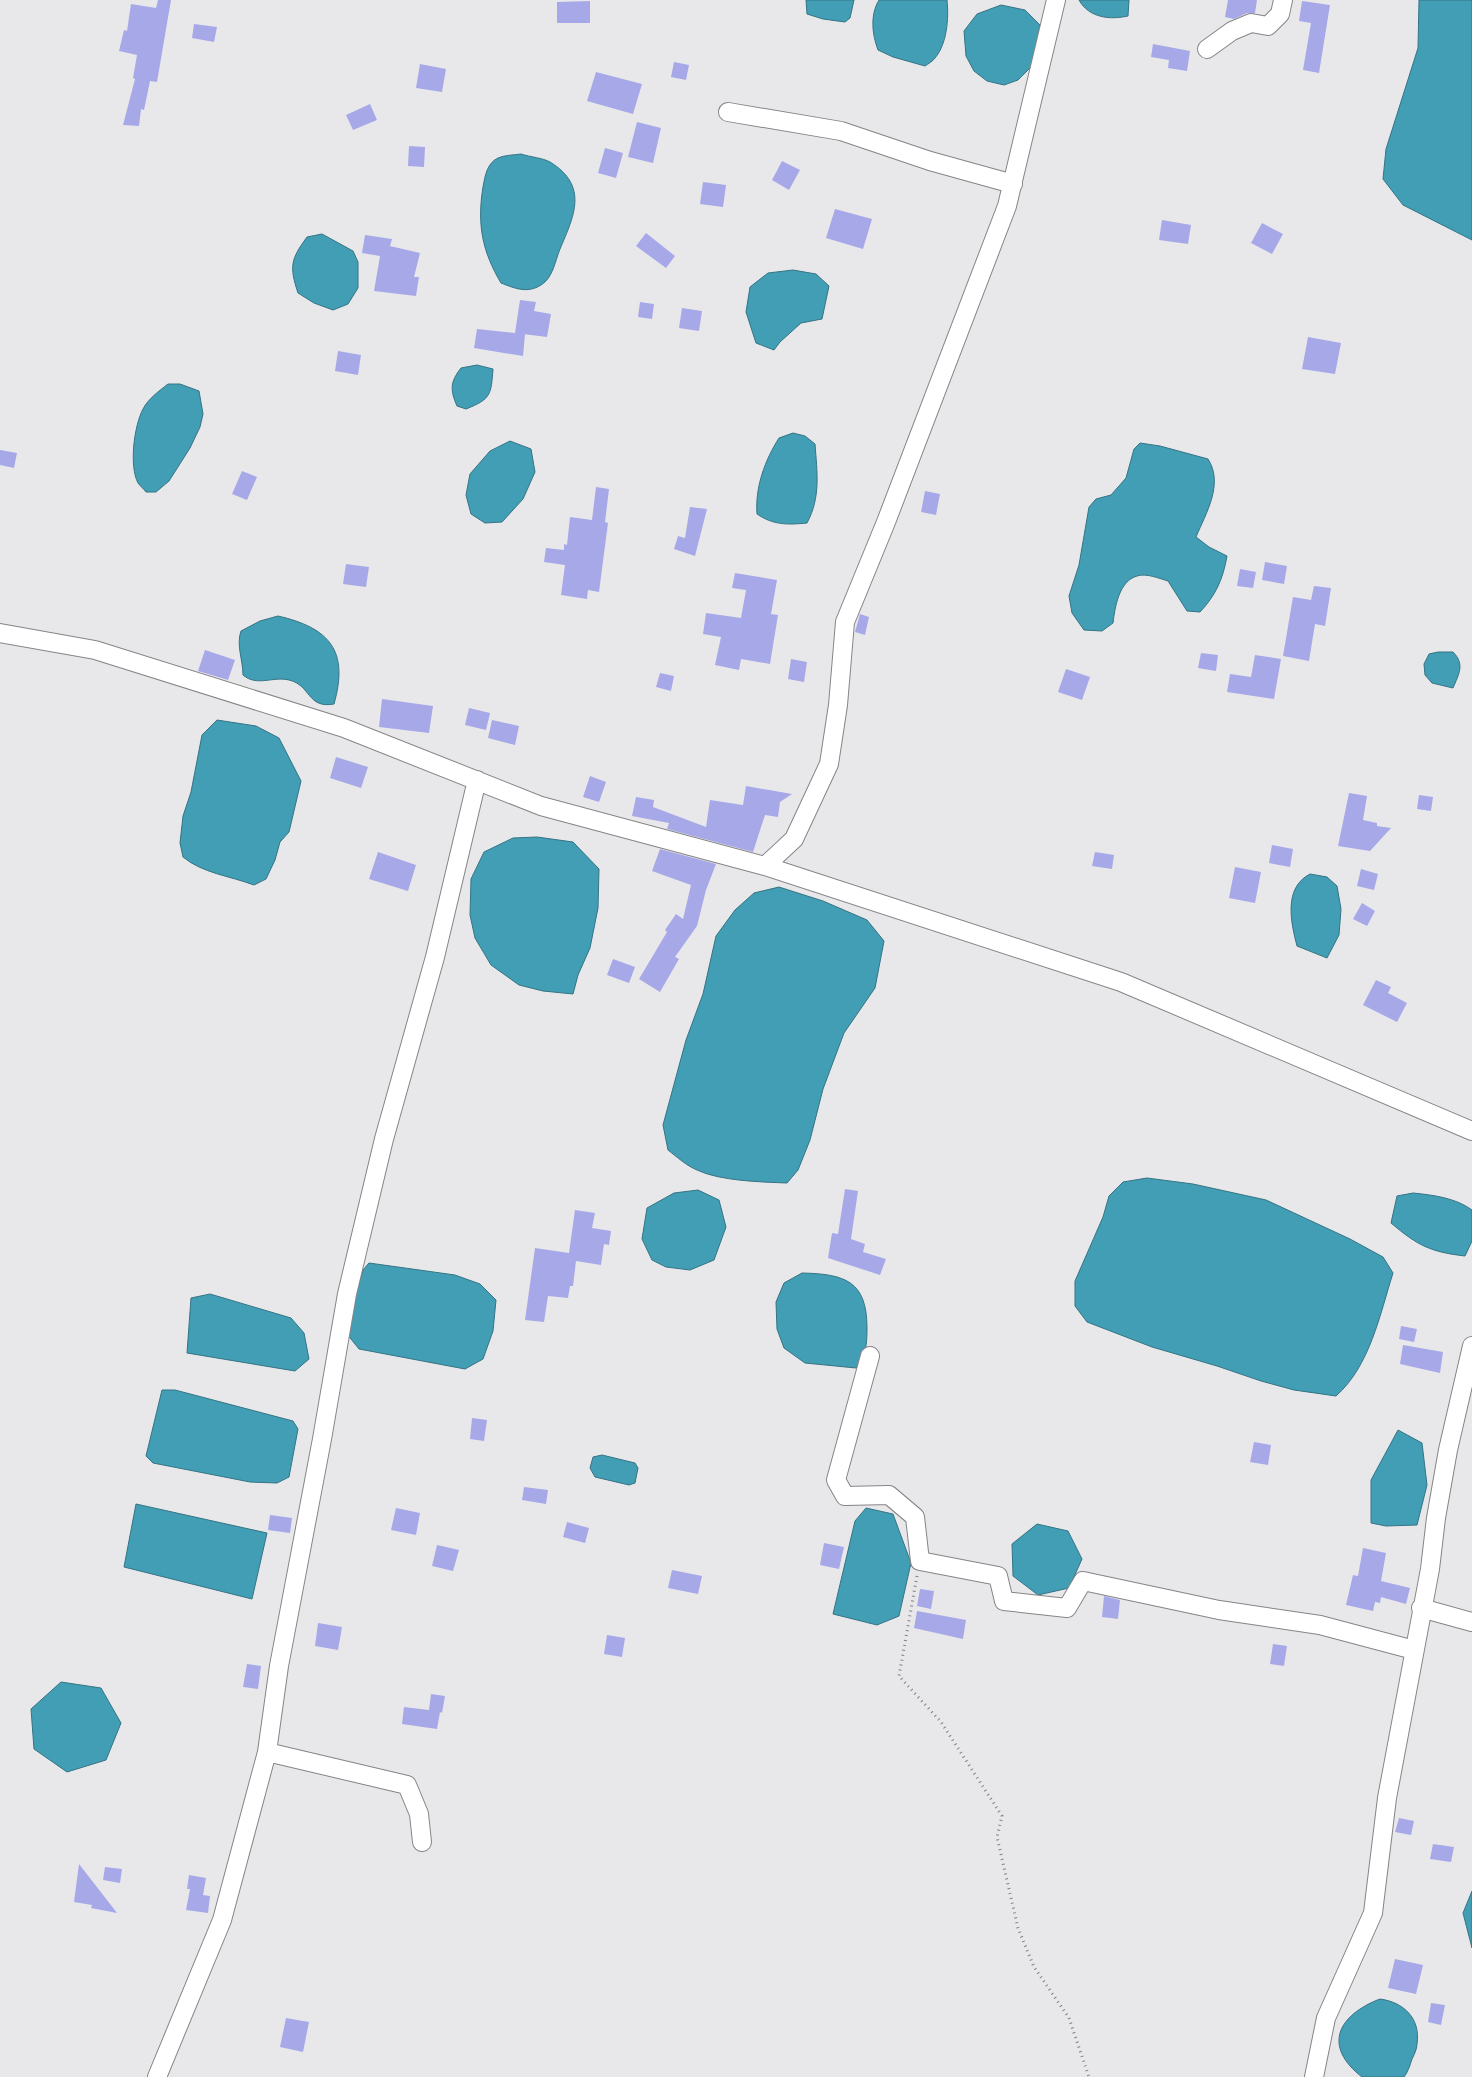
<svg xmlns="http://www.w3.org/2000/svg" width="1472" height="2077" font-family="Barlow,sans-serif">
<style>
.water{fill:#429eb4;stroke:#347484}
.building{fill:#a7a8e8}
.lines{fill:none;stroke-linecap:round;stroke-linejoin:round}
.minor-casing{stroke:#858588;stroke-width:20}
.path{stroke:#818183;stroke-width:3;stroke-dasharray:1 4;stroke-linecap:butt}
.minor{stroke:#fff;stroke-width:18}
</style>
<rect width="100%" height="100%" fill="#e8e8eb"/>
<!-- water -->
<path class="water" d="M806,0H854L850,18L845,22L823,19L807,14Z
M879,0H947C949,18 947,44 935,58C933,61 928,64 925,66L893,57L878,50C872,34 870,15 879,0Z
M1079,0H1129L1128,16C1110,20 1089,18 1079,0Z
M1419,0H1472V240L1403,205L1383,179L1386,149L1418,48Z
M1001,5L1025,10L1040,25L1034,64L1018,80L1004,85L987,81L974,71L966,56L964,31L977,14Z
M521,154C530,157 543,158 550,162C589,186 574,216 560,249C555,261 553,278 541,285C527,294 514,288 501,283C482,251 477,224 483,187C485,176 487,163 498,158C504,155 515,155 521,154Z
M322,234L353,251L358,262V288L348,304L333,310L314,303L298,293C289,266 291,259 307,237Z
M793,270L816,274L829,286L822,319L801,323L780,342L774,350L756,343L746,312L750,287L768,273Z
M477,365L493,369C491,395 491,399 466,409L457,406C450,390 450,382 461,368Z
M168,384H180L199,391L203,414L200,427L190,448L169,481L156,492H146C144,489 140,486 138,483C129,466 134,426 143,409C148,399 159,391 168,384Z
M793,433L805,436L815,444C817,472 821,497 807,523C787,525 773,525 757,514C755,487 765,460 779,438Z
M510,441L531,449L535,472L523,499L502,522L485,523L471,514L466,495L470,474L490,451Z
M1140,443L1160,446L1208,459C1224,484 1206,513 1196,537L1209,547L1227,556C1223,579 1216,595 1200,612L1187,611L1168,581C1158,578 1146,573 1137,576C1119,581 1115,607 1113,623L1102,631L1084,630L1072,613L1069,596L1079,565L1089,507L1096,499L1111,495L1126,478L1134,449Z
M278,616C330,628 349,651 334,704C307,709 311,685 289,680C273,676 257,687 243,675C243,660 236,645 241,631L260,621Z
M1438,652H1453C1465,664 1459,674 1453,688L1432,683L1425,675L1424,664L1429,654Z
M217,720L256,726L279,738L301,781L289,832L280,842L275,860L266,879L254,885C230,876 202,873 183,857L180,843L183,816L191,792L202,735Z
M537,837L573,842L599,869L598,908L590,948L578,975L573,994L543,991L519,985L491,965L475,938L470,915L471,879L484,852L513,838Z
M1310,874L1327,877L1337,886L1341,909L1339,935L1327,958L1297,946C1291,923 1283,888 1310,874Z
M779,887L823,901L867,920L884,941L875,988L844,1033L823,1089L810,1140L798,1170L787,1183C761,1182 720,1181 697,1170C687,1166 677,1157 668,1150L663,1125L686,1040L703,994L716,936L735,910L754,893Z
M1147,1178L1193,1184L1266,1200L1350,1239L1383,1257L1393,1273C1380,1314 1370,1366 1336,1396L1294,1390L1261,1381L1217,1366L1152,1347L1087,1322L1075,1306V1281L1103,1217L1109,1196L1123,1182Z
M698,1190L719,1200L726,1227L714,1260L690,1270L666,1267L652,1260L642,1239L647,1208L674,1193Z
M1413,1193C1433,1195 1456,1198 1472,1210V1241L1465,1256C1431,1252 1418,1246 1391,1223L1397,1196Z
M369,1263L455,1275L480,1284L496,1300L493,1331L483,1359L465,1369L359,1349L347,1334L346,1325L363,1270Z
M802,1273C845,1274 867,1281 867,1328C867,1344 866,1356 856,1368L805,1363L784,1348L777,1329L776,1302L784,1283Z
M210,1294L291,1318L304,1333L309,1359L295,1371L187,1353L191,1298Z
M162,1390H175L293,1421L298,1429L289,1477L277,1483L250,1482L153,1463L146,1456Z
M1398,1430L1422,1443L1427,1485L1417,1525L1386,1526L1371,1523V1480Z
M602,1455L635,1463L638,1468L635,1483L629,1485L595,1477L590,1468L593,1457Z
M136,1504L267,1533L252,1599L124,1567Z
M866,1508L893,1514L911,1563L899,1616L877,1625L833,1614L855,1521Z
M1037,1524L1068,1531L1082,1559L1069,1588L1038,1595L1013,1576L1012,1544Z
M61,1682L101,1688L121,1723L106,1760L67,1772L34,1749L31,1709Z
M1472,1891V1948L1463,1913Z
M1380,1999C1403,2002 1421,2018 1417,2044C1417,2049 1414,2055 1412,2059C1410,2065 1408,2072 1404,2077H1362C1322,2046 1338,2015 1380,1999Z"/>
<!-- building -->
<path class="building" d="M158,0H171L157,82L150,81L144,110L141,109L139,126L123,125L135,79L133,78L137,55L119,51L124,30L127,31L131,4L156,8Z
M1228,0H1257L1255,13H1247L1234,19L1225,17Z
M590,1V23H557V2Z
M1302,1L1330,5L1319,73L1303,70L1311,23L1299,21Z
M194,24L217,27L214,42L192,38Z
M1153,44L1190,51L1187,71L1168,68L1169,60L1151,57Z
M674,62L689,65L686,80L671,77Z
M420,64L446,69L442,92L416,88Z
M596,72L642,84L633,114L587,101Z
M370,104L377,120L353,130L346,115Z
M637,122L661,128L653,163L628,157Z
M409,146L425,147L424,167L408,166Z
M605,148L623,153L616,178L598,173Z
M782,161L800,170L789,190L772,180Z
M703,182L726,185L723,207L700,204Z
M835,209L872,219L863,249L826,238Z
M1162,220L1191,225L1188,244L1159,240Z
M1262,223L1283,234L1272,254L1251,243Z
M646,233L675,256L666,268L636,246Z
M365,235L392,239L390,246L420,253L414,277H419L416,296L374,291L380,256L362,253Z
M520,300L536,302L534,311L551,314L547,337L515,333Z
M640,302L654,304L652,319L638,317Z
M682,308L702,311L699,331L679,328Z
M477,329L525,334L523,356L474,348Z
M1308,337L1341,343L1335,374L1302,369Z
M338,351L361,355L358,375L335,371Z
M0,450L17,453L14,468L0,465Z
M242,471L257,477L247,500L232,494Z
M596,487L609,489L605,522L608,523L599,592L588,590L587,599L561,595L565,565L544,562L546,548L564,550V544L567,545L570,517L592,520Z
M925,491L940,494L936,515L921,512Z
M690,507L707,509L695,556L674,549L678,536L685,538Z
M1265,562L1287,566L1284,584L1262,580Z
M346,564L369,567L366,587L343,584Z
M1240,569L1256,572L1253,588L1237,586Z
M735,573L777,580L771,614L778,615L770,664L741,659L739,670L715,665L721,637L703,634L706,613L741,618L746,590L732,588Z
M1314,586L1331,588L1325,626L1315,624L1309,661L1283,656L1293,597L1311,600Z
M860,614L869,617L865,635L855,632Z
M205,650L235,660L228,680L198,671Z
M1201,653L1218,655L1216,671L1198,668Z
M1255,655L1281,659L1274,699L1227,692L1230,674L1251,677Z
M791,659L807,662L804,682L788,679Z
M1066,669L1090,677L1082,700L1058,692Z
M660,673L674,676L671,691L656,687Z
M382,699L433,706L429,733L379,727Z
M469,708L490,713L486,730L465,725Z
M492,720L519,726L515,745L488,738Z
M336,757L368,767L361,788L330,778Z
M590,776L606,782L599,802L583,797Z
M746,786L792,794L780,802L778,817L765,815L753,852L667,829L669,823L632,816L636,797L654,800L653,807L706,827L710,800L743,805Z
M1349,793L1367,796L1363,820L1377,823V826L1391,828L1370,851L1338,846Z
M1419,795L1433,797L1431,811L1417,809Z
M1272,845L1293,849L1290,867L1269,863Z
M660,849L716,864L706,890L697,926L675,957L679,959L660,992L639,979L667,932L665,930L676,914L683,919L691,885L652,871Z
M378,852L416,865L408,891L369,879Z
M1095,852L1114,855L1112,869L1092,866Z
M1235,867L1261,872L1255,903L1229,898Z
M1361,869L1378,874L1374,890L1357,886Z
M1362,903L1375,911L1367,926L1353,919Z
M613,959L635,967L629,983L607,975Z
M1376,980L1391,987L1388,993L1407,1003L1397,1022L1363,1005Z
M845,1189L858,1191L851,1239L865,1244L863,1252L886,1259L880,1275L828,1258L832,1233L838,1234Z
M575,1210L595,1213L592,1228L611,1231L609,1245L604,1244L601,1265L576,1261L573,1286H570L568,1298L548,1296L544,1322L525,1320L535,1248L569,1253Z
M1401,1326L1417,1329L1414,1342L1399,1339Z
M1403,1345L1443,1352L1440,1373L1400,1364Z
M472,1418L487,1420L484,1441L470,1439Z
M1254,1442L1271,1445L1268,1465L1250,1462Z
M524,1487L548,1490L546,1504L522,1500Z
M396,1508L420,1513L416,1535L391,1530Z
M270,1515L292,1518L290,1533L268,1530Z
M567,1522L589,1528L585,1543L563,1537Z
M824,1543L844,1547L839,1569L820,1565Z
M437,1545L459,1550L453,1571L432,1566Z
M1363,1548L1386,1553L1381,1581L1410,1588L1406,1604L1381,1597L1380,1603L1375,1602L1373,1611L1346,1605L1353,1575L1358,1576Z
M672,1570L702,1576L698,1594L668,1588Z
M920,1589L934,1591L931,1609L917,1606Z
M1104,1596L1120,1600L1118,1619L1102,1617Z
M917,1611L966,1620L963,1639L914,1628Z
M318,1623L342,1627L338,1650L315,1646Z
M607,1635L625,1638L622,1657L604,1654Z
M1273,1644L1287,1646L1284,1666L1270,1664Z
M247,1664L261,1666L258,1689L243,1687Z
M431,1694L445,1696L442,1713L440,1712L437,1729L402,1724L404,1707L429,1710Z
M1399,1818L1414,1821L1411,1835L1395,1832Z
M1433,1844L1454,1847L1451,1862L1430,1859Z
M79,1864L114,1909L117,1913L91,1908L92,1905L74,1902Z
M105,1867L122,1869L120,1883L103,1880Z
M189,1875L206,1878L203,1895L210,1896L208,1913L186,1910L190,1889H187Z
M1395,1959L1423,1965L1416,1994L1388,1988Z
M1431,2003L1445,2005L1441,2025L1428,2022Z
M286,2018L309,2022L303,2052L280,2047Z"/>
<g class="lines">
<defs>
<path id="minor" d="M1207,49L1232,31L1251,23L1268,26L1280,14L1283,0
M728,112L841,131L930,161L1013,184
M0,633L95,650L344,728L541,806L765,866L1121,982L1472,1131
M765,866L794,839L829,764L838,705L845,622L886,522L1007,206L1056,0
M870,1356L836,1480L845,1496L889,1495L915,1517L920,1561L998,1576L1004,1601L1067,1608L1083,1581L1219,1610L1320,1625L1414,1650
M1421,1608L1472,1622
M267,1752L407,1785L419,1814L422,1842
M157,2077L222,1920L267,1752L279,1666L322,1439L347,1294L384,1139L435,957L477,780
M1314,2077L1326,2018L1373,1913L1387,1798L1430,1569L1436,1518L1448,1450L1472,1346"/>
</defs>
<!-- minor casing -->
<use href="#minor" class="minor-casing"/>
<!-- path -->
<path class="path" d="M917,1576L899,1676L941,1722L1002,1816L997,1837L1018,1928L1034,1967L1069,2018L1089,2077"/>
<!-- minor -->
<use href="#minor" class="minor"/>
</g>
</svg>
